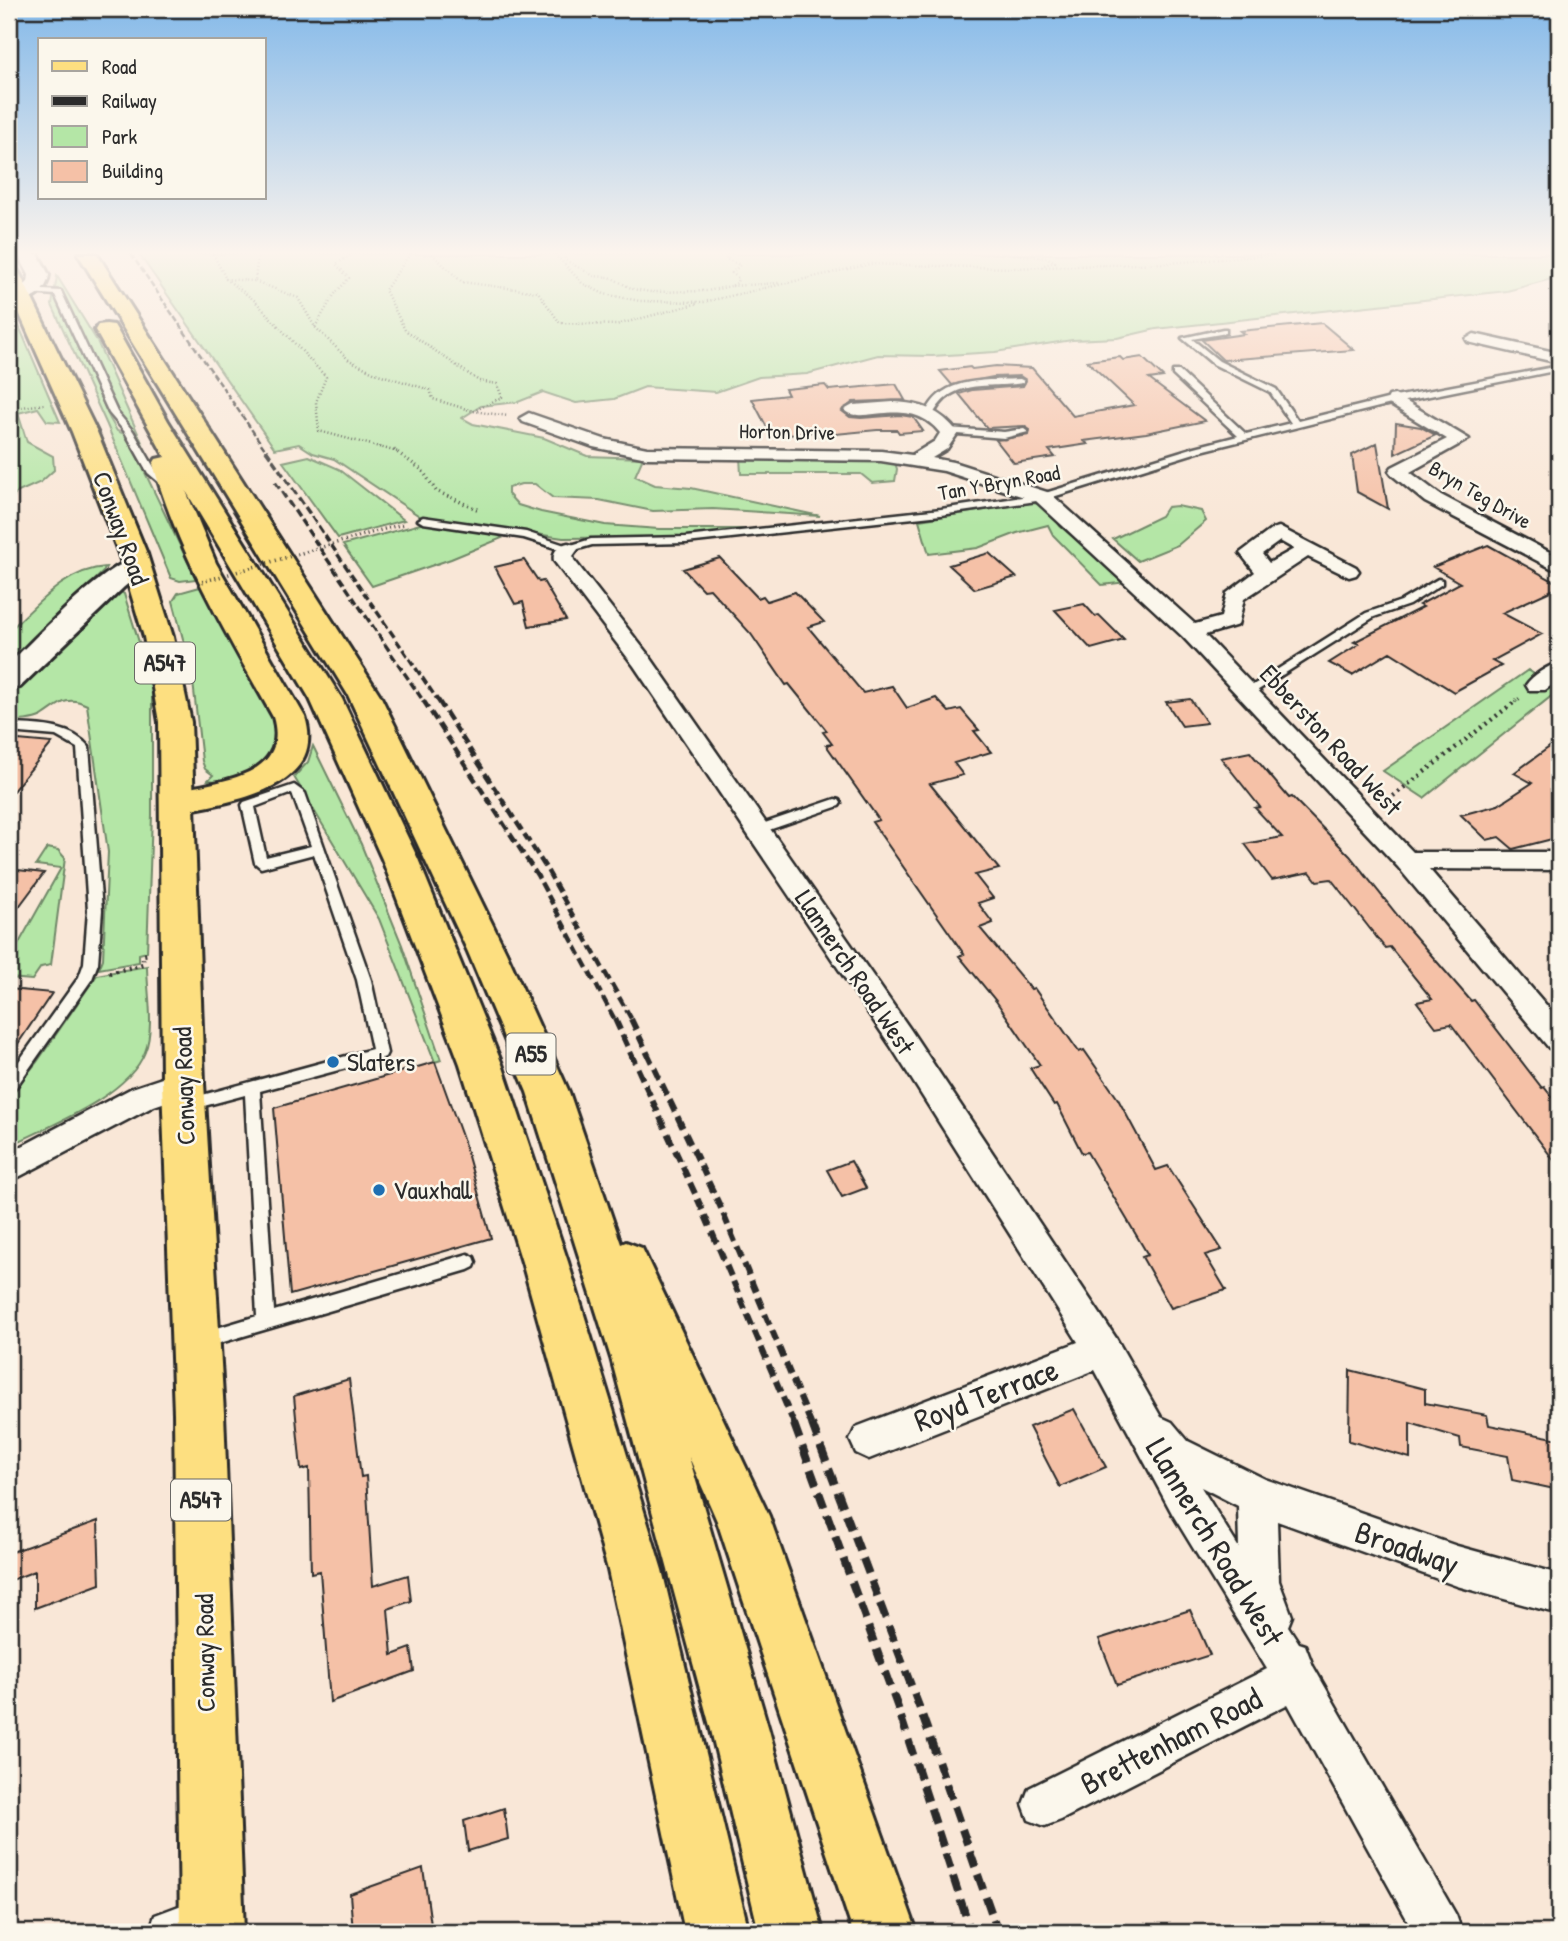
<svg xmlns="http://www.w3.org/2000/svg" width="1568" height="1941" font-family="'Patrick Hand',sans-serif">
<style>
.green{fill:#b4e6a6;stroke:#708868;stroke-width:2}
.building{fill:#f5c1a7;stroke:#2b2b2b;stroke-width:2}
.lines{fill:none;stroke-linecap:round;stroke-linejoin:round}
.lane-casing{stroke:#2b2b2b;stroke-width:5}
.street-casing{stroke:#2b2b2b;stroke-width:5}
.secondary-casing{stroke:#2b2b2b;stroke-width:6}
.primary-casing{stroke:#2b2b2b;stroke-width:6}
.highway-casing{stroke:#2b2b2b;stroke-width:6}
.path-far2{stroke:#2b2b2b;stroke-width:2.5;stroke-dasharray:1 2.5;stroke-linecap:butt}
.path-far1{stroke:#2b2b2b;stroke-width:3.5;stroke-dasharray:1 3.5;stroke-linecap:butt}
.path{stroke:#2b2b2b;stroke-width:4.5;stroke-dasharray:2 4.5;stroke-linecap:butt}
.lane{fill:#fbf7ec;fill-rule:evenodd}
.street{fill:#fbf7ec;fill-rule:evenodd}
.secondary{fill:#fbf7ec;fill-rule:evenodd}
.primary{fill:#fddf80;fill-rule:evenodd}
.highway{fill:#fddf80;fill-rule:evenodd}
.rail-far4{stroke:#2b2b2b;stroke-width:2.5;stroke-dasharray:6 2.5;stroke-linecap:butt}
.rail-far3{stroke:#2b2b2b;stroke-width:3.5;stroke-dasharray:8 3.5;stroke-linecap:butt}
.rail-far2{stroke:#2b2b2b;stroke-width:4.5;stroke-dasharray:10 4.5;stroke-linecap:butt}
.rail-far1{stroke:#2b2b2b;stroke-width:6;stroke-dasharray:12 6;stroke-linecap:butt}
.rail{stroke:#2b2b2b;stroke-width:8;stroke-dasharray:16 8;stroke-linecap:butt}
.path-bridge{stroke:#2b2b2b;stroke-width:3.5;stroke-dasharray:1 3.5;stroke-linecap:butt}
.poi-dot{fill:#1f6fb2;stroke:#fbf7ec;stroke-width:2.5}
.labels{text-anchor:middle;stroke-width:5;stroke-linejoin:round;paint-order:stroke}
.far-street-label{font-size:21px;fill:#2b2b2b;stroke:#fbf7ec}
.shield{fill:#fbf7ec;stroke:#696865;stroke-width:2}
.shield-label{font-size:24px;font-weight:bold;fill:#2b2b2b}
.street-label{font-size:26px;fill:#2b2b2b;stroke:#fbf7ec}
.poi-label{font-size:26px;fill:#2b2b2b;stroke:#fbf7ec;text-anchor:start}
.near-street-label{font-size:32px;fill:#2b2b2b;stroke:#fbf7ec}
</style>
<rect width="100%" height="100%" fill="#f9e7d7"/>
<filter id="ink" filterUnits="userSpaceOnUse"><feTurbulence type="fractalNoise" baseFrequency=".0143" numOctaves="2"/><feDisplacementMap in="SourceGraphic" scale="14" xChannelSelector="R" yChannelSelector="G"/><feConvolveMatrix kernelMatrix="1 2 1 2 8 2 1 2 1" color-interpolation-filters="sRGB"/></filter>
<g filter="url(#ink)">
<!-- green -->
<path class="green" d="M139,254H1551L1559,256V277L1507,291L1156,329L1117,338L1072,340L995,352L932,356L878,355L807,374L759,377L716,392L645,387L614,399L576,403L543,392L518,402L481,406L462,418L473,424L544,438L587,456L643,458L635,476L655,485L691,488L820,516L713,509L653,511L599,500L553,498L535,484H521L508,488V494L518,505L541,512L605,525L659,529H764L687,537L563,538L421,517L334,459L313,453L299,444L275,449Z
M57,276L97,341L152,465L132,428L121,417L62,292L55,288Z
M54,292L110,419L117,431L127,435L196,579L180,581L171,578L107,425L52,305Z
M9,303L60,422L47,421L38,408L18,413L27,442L53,456L54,470L41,482L16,493L9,504Z
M309,456L339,469L404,520L338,538L283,462Z
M740,457L894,460L897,469L895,481L872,483L861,474H741Z
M1031,503L1042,504L1051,511L1060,526L1127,582L1102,585L1053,535L1048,525L1017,533L978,548L929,554L919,520Z
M1177,506L1201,511L1206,521L1178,545L1138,561L1113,539L1161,516L1167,507Z
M424,523L496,533L502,538L451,559L372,586L343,545Z
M106,567L103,572L9,664V631C37,605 66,569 106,567Z
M200,587L278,726L275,751C256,769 237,785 208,780L213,775L205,769L202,761L192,673L173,601L178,593Z
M121,592L124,594L152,684V815L147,952L139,954V962L99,969L103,959L108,852L87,705C66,694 58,706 42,716C32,721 20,721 9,721V691L116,593Z
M1528,670L1559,690L1424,798L1383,771Z
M313,746L361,844L402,945L441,1060L435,1062L379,919L294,777L308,762Z
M47,848L58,850L65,858L51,965L41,967L32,980L9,978V961L61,868L36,865Z
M147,966C147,992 155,1027 145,1052C128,1096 49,1126 9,1146V1096L37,1062L97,975Z"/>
<!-- building -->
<path class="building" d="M1322,323L1354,350L1223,360L1202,340L1244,334L1240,331Z
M1120,357L1123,360L1142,357L1163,377L1149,379L1205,421L1146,433L1084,441L1088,444L1049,450L1055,457L1014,463L996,440L1029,435L1030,430L1024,426L987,428L959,394L972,390L1023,386L1026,380L1020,376L993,377L952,385L940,371L970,367L972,369L996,366L1032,368L1073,416L1134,405L1087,361Z
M896,384L905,400L853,402L842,411L850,417L861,418L900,415L913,417L923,431L899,433L897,430H877L815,436L813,432L772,437L752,399L788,395L785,389L825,385L829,390Z
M1396,423L1421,427L1436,435L1395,454Z
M1377,443L1388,509L1357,492L1352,455Z
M1488,545L1559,584V587L1502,613L1542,634L1492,661L1501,666L1454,692L1390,652L1352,675L1329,663L1359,644L1354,642L1423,607L1419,605L1460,583L1433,567Z
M989,553L1016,577L975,589L949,565Z
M720,558L758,598L763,596L767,601L795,592L824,622L808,627L863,693L892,686L907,708L936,698L949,712L961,709L979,730L974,731L991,752L954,763L963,775L930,784L999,869L975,875L993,898L978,903L993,923L980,928L1031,989L1034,988L1079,1052L1084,1050L1118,1099L1156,1170L1168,1166L1222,1250L1205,1255L1226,1290L1171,1308L1142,1257L1148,1255L1087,1152L1082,1153L1057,1104L1054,1105L1030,1068L1040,1065L996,1001L959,956L964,954L872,822L879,820L826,745L832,744L823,732L827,731L789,684L786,685L751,634L710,589L703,590L683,569Z
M524,560L539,582L543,581L566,620L529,626L523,602L515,604L495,567Z
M1084,604L1095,616L1099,615L1124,640L1091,649L1055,610Z
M1190,699L1207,723L1182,726L1166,702Z
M18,740L52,743L9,796V751Z
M1559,740V834L1552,839L1513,849L1499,837L1487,840L1461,815L1498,805L1532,783L1514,773Z
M1250,752L1289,798L1292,797L1350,856L1406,926L1471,1001L1474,1000L1542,1088L1544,1087L1559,1106V1167L1451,1024L1436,1027L1417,1002L1432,999L1390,947L1385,948L1331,879L1317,881L1310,872L1272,880L1245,844L1282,837L1255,808L1260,807L1221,758Z
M9,869L44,873L9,920Z
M9,989L52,993L9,1057Z
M435,1062L464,1142L491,1238L290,1295L274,1108Z
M851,1161L866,1188L842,1197L827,1170Z
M1350,1370L1425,1389V1403L1487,1415L1489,1425L1559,1439V1490L1512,1480L1508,1456L1461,1447L1460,1438L1410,1423V1458L1349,1441Z
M349,1379L361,1477L366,1476L373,1586L408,1575L411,1601L388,1609L392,1655L411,1648L414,1671L330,1702L320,1571L311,1573L309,1468L301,1470L294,1396Z
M1074,1409L1106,1467L1060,1487L1029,1427Z
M98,1521L100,1584L35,1608V1571L9,1581V1553Z
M1190,1610L1210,1655L1117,1685L1099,1639Z
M504,1808L508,1839L468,1851L464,1821Z
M423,1868L432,1932H353L350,1894Z"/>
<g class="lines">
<defs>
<path id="lane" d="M26,289L61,291L117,412L133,431L155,469L173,485V489H167L148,473L125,432L109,413L55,295L29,293H26Z
M1223,329H1226V333L1192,339L1219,361L1276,389L1298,421L1395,397L1559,366V370L1395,403L1201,451L1043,500L941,515L686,543L592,545L568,552L524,538L423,523L418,520L423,517L526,532L568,546L591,539L686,537L941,509L1042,494L1195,447L1238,436L1173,375V371H1179L1246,434L1291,423L1270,392L1213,364L1182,338Z
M1020,379L1024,381L1023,383C987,389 953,377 933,415L926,413C942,376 985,381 1020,379Z
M948,428L1004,432L1024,429L1028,432L1004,438L945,433L944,431Z
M1438,579L1442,580V584L1409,605L1374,617L1252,694L1248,695L1242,692L1366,613L1401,601Z
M9,724C36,725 70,724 89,747L102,910L98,963L92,979L14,1090L9,1092V1075L79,977L84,963L88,910L77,748L56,736L9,732Z
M294,785L305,793L371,980L387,1053L385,1057L380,1059L260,1091L274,1311L468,1254L474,1257L476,1262L474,1267L468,1270L203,1348L197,1346L194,1340L197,1334L257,1316L245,1095L189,1110L184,1108L181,1104L184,1100L372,1049L357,980L314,854L261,868L255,863L242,805L244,802ZM292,793L311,846L266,857L255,807Z
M835,799L839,800L841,803L839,806L757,834L751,830L753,827Z"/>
<path id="street" d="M1474,334L1559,353V363L1468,342L1466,339Z
M1395,395L1469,439L1410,472L1439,494L1559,557V570L1551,568L1425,502L1392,475L1389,471L1392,467L1447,439L1389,404L1387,400L1389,396Z
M893,402C921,403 941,410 958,433L947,449L932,458L953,462L1050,493L1195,624L1221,617L1227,593L1255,572L1240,553L1272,529L1279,527L1356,567L1359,571L1356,575L1349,577L1308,557L1244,599L1238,625L1205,635L1413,852H1559V870L1429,869L1559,1020V1052L1549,1048L1398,867L1183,637L1036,501L944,471L881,461L647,458L593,447L523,422L520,418L529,413L604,439L647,448L881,451L912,455L935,441L940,433C909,393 860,427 844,410L853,405ZM1280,541L1294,549L1269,563L1262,554Z
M568,543L575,545L578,549L573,556L574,560L650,657L910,1029L1116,1338L1161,1417L1172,1422L1188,1441L1265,1479L1457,1546L1559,1574V1614L1457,1586L1277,1521L1279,1581L1292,1616L1288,1626L1299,1643L1305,1645L1313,1666L1456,1915L1462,1932H1414L1288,1704L1061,1820L1045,1826L1029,1820L1023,1804L1029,1788L1267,1669L1173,1515L1095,1370L869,1459L856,1453L850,1440L856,1427L1078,1342L890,1045L634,666L554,561C552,551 559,545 568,543ZM1201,1487L1238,1506L1239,1548Z
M1559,663V680L1545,690H1529L1526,685C1533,675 1547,666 1559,663Z
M183,1071L194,1074L198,1083L194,1092L154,1106L9,1182V1153L132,1088Z
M211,1894L227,1901L234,1917L228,1932H149L155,1915Z"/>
<path id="secondary" d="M18,254H38L49,275C47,291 31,304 15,300L12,296L28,282L29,275Z
M136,558L146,560L150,566L124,587L20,687L9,689V664C36,638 103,566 136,558Z"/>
<path id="primary" d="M9,266L16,268L19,272L97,432L147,554L173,637L191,722L204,1083L224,1413L244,1932H180L174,1413L162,1083L159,722L144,637L119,554L72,432L9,290Z"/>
<path id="highway" d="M78,254H97L380,695L506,952L569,1092L621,1244L626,1242L642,1248L769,1516L917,1932H853L717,1521L689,1457L769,1730L823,1932H759L711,1730L611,1358L527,1092L468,952L348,695Z
M106,324L114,325L117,330L168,421L342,699L418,859L502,1064L568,1262L662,1570L749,1932H685L608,1570L522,1262L460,1064L382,859L310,699L186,491L216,563L305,717C328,790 226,803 177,812L165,809L160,801L165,793C206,782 292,782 273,717C227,635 179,555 153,464L156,459L165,457L95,330L98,325Z"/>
</defs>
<!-- lane casing -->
<use href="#lane" class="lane-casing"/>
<!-- street casing -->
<use href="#street" class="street-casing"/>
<!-- secondary casing -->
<use href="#secondary" class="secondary-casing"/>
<!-- primary casing -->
<use href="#primary" class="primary-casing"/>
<!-- highway casing -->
<use href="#highway" class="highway-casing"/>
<!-- path-far2 -->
<path class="path-far2" d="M213,254L226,279
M258,254L255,281L226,279L254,300L326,377L316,402L319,431L398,452
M410,254L385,290L405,330L479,381L497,384L502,397L474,411
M432,254L462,282L538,292L560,323L616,325L699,303
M555,254L582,283L604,294L640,301L704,302L870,264L1011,268L1169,263L1283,254
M565,254V260L594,276L610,277L633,289L651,292L707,291L731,286
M728,254L726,259L740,265L732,273L738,278L737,283L731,286L779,283
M1014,254L1048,258L1055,262L1043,265
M255,281L298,298L315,327L349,360L378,374L430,390L433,399L473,411L508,416
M315,327L334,295L349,278L336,264L353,254
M9,413L22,407L45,404"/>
<!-- path-far1 -->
<path class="path-far1" d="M394,450L422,470L436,491L479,510
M388,528L404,524
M1515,702L1520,698"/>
<!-- path -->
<path class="path" d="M1383,804L1517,700
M109,973L143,964V955L149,954"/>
<!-- lane -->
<use href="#lane" class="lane"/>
<!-- street -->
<use href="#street" class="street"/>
<!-- secondary -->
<use href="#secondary" class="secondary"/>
<!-- primary -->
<use href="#primary" class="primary"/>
<!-- highway -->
<use href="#highway" class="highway"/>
<!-- rail-far4 -->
<path class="rail-far4" d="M131,254L267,452"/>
<!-- rail-far3 -->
<path class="rail-far3" d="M266,450L439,702
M275,482L424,702"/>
<!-- rail-far2 -->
<path class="rail-far2" d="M423,700L537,875L615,1020
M438,700L546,868L632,1020"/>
<!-- rail-far1 -->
<path class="rail-far1" d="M615,1019L703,1211L795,1426
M631,1019L720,1206L812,1426"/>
<!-- rail -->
<path class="rail" d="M794,1424L898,1708L971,1932
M812,1424L920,1709L998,1932"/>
<!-- path-bridge -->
<path class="path-bridge" d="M198,583L388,528"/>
</g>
</g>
<!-- sky -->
<linearGradient id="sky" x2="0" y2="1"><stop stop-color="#84b9e9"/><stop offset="0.48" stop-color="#fcf4ed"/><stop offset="1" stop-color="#fcf4ed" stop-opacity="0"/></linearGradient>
<rect width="1568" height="526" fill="url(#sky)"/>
<!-- markers -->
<g class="poi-dot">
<circle cx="333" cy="1062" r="7"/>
<circle cx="379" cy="1190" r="7"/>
</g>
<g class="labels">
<!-- far-street labels -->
<g class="far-street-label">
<text transform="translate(787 432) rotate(1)" y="7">Horton Drive</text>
<text transform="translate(999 483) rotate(-10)" y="7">Tan Y Bryn Road</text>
<text transform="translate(1480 495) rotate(30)" y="7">Bryn Teg Drive</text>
</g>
<!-- shield labels -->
<g class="shield">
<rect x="135" y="642.5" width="60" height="41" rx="5"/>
<rect x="506.5" y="1033.5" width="49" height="41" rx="5"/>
<rect x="171" y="1479.5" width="60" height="41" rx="5"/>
</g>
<g class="shield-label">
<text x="165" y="671">A547</text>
<text x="531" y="1062">A55</text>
<text x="201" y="1508">A547</text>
</g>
<!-- street labels -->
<g class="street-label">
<text transform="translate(121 528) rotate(70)" y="9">Conway Road</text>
<text transform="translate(1331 740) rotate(47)" y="9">Ebberston Road West</text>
<text transform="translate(855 972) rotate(56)" y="9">Llannerch Road West</text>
<text transform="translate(184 1086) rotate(-92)" y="9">Conway Road</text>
<text transform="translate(205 1653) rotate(-91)" y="9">Conway Road</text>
</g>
<!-- poi labels -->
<g class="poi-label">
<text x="347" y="1071">Slaters</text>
<text x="393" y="1199">Vauxhall</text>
</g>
<!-- near-street labels -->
<g class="near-street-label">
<text transform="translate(986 1395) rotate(-21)" y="11">Royd Terrace</text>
<text transform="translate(1215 1542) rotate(59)" y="11">Llannerch Road West</text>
<text transform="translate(1407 1548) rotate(19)" y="11">Broadway</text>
<text transform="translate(1171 1741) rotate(-27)" y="11">Brettenham Road</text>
</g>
</g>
<!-- margin -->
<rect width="1568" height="1941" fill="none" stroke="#fbf7ec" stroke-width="35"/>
<rect x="18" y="18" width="1533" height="1906" fill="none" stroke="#2b2b2b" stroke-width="2.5" filter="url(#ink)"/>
<!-- legend -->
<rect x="38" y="38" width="228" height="161" fill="#fbf7ec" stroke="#a8a59f" stroke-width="2"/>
<rect x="52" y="61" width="35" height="10" fill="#fddf80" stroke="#a8a59f" stroke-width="2"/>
<text x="102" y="74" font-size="21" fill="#2b2b2b">Road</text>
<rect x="52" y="96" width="35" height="10" fill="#2b2b2b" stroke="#a8a59f" stroke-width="2"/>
<text x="102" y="108" font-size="21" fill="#2b2b2b">Railway</text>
<rect x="52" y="126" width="35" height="21" fill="#b4e6a6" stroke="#a8a59f" stroke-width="2"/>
<text x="102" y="144" font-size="21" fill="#2b2b2b">Park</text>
<rect x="52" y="161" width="35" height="21" fill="#f5c1a7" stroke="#a8a59f" stroke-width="2"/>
<text x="102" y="178" font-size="21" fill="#2b2b2b">Building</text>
</svg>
